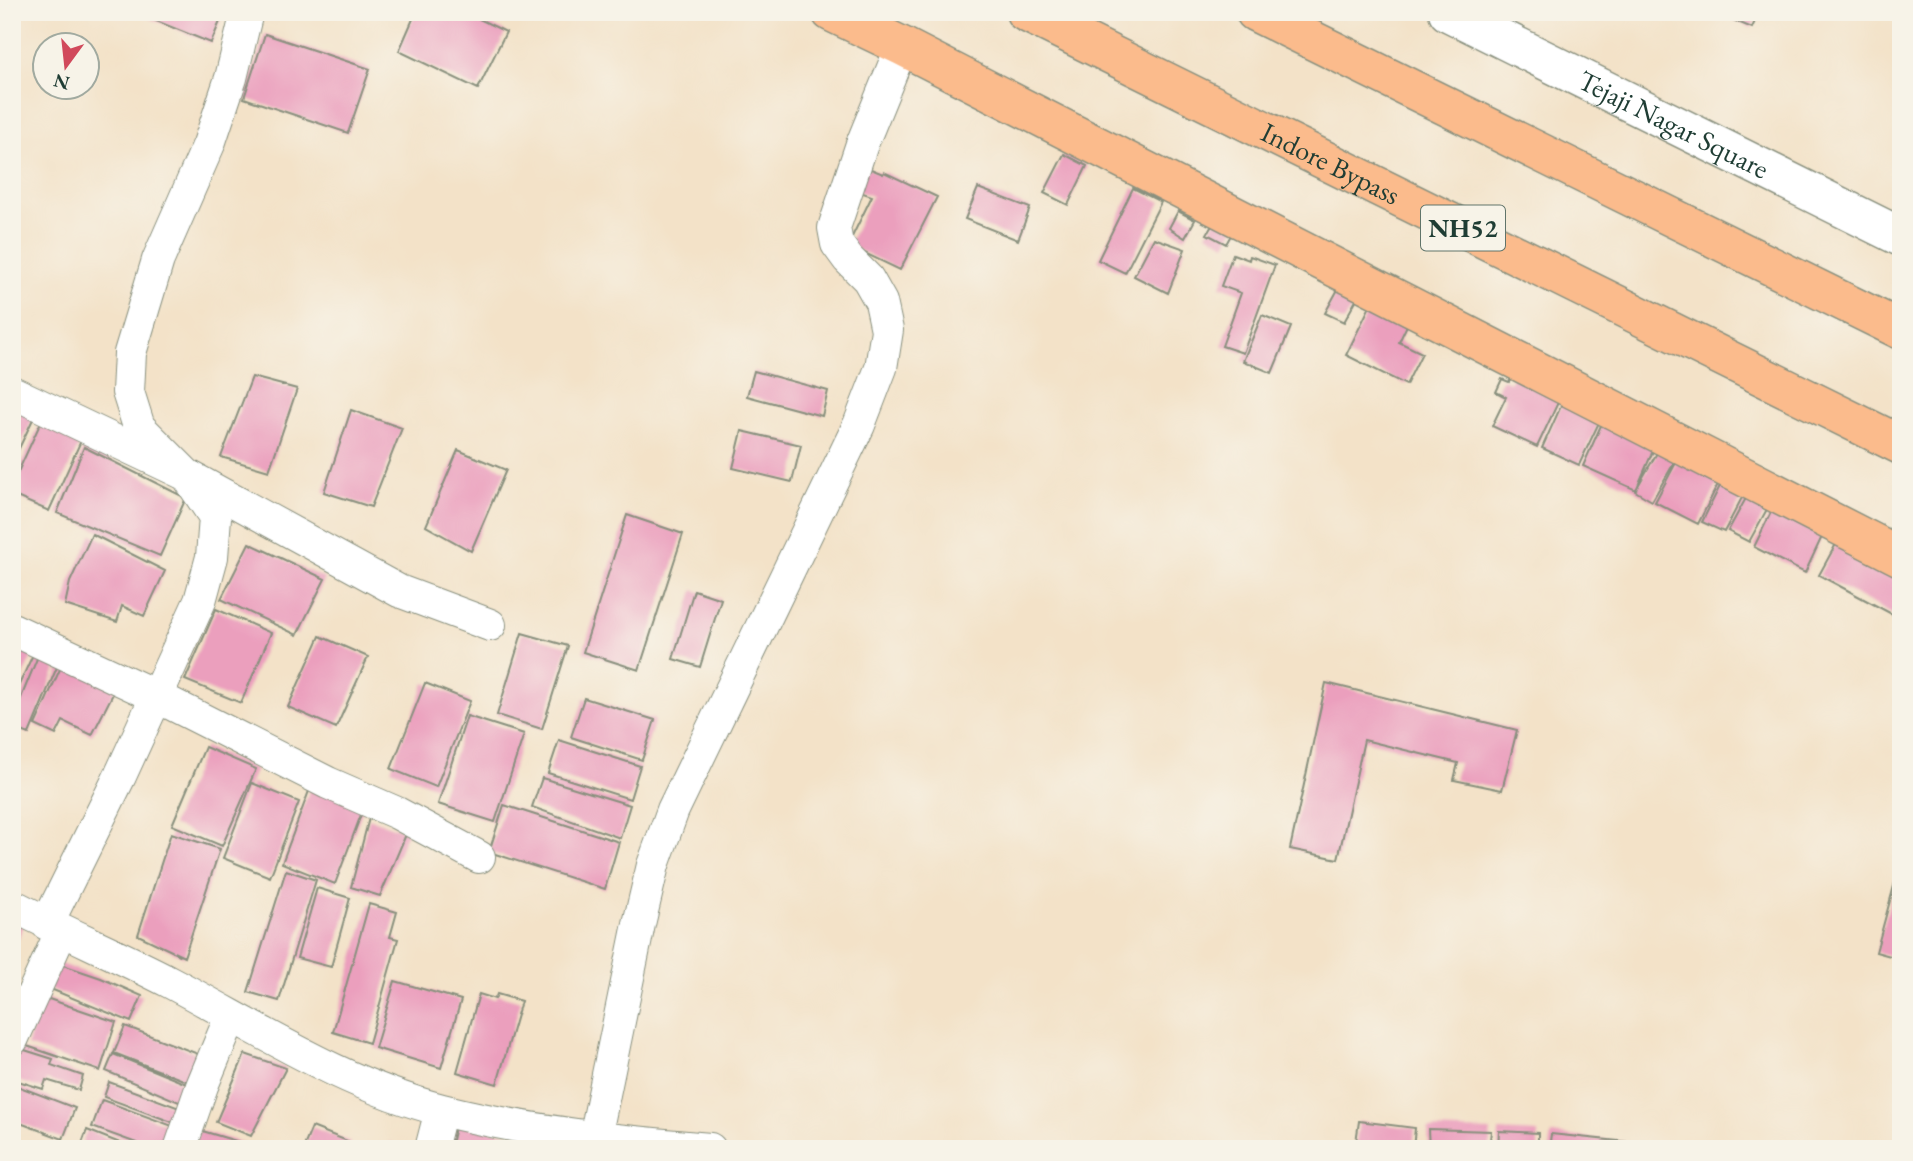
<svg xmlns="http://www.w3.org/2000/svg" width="1913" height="1161" font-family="'EB Garamond',serif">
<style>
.building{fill:#eb9fbd}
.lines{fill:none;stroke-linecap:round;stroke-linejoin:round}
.minor-casing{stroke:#89907e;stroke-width:34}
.tertiary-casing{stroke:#89907e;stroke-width:41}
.trunk-casing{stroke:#89907e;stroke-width:41}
.minor{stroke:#fff;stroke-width:32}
.tertiary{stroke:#fff;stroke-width:38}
.trunk{stroke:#fbbb8c;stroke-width:38}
.labels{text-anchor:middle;stroke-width:5;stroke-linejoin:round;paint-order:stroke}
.shield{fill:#f7f3e8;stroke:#60746a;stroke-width:2}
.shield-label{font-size:26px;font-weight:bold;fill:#1f3d34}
.street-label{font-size:28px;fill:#1f3d34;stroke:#f7f3e8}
</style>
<rect width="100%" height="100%" fill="#f7f3e8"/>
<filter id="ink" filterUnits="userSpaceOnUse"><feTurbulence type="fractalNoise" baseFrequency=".0143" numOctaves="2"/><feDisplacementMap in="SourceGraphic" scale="14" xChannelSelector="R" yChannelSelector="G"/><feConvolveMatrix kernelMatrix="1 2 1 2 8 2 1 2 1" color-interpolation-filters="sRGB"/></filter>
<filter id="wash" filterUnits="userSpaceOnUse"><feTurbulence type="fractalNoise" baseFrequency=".00686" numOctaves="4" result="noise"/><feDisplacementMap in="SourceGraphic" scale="28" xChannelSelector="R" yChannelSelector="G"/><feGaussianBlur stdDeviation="1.57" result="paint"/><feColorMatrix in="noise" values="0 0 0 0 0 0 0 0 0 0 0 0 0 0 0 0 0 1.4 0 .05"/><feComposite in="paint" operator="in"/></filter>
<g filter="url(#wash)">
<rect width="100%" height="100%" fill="#f3e2c8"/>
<g id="blocks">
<!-- building -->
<path class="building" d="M12,12H19L12,27Z
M134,12H224L211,43Z
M416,12H465L506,32L478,89L399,51Z
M1737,12H1759L1752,28L1733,20Z
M265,34L370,69L348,133L244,98Z
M1064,154L1087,166L1068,205L1044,193Z
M866,167L883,174L884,172L937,197L900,270L848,245L872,196L857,191Z
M12,175L19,177L13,197H12Z
M978,188L1030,208L1018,240L965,219Z
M1133,188L1161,202L1125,273L1098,260Z
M1178,211L1195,220L1185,238L1169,228Z
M1218,215L1236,226L1226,244L1207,234Z
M1154,238L1185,249L1168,293L1134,276Z
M1233,254L1249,260L1250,256L1275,265L1243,353L1222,346L1241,293L1221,286Z
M1347,273L1365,284L1344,322L1325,313Z
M1372,302L1409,321L1399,342L1422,353L1406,385L1346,355Z
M1262,315L1291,327L1272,373L1243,361Z
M754,371L828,391L822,416L747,396Z
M1515,372L1562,394L1537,447L1492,426L1506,397L1496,392L1502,379L1509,382Z
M252,377L297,389L269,471L221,457Z
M1565,397L1603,414L1579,465L1542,448Z
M12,409L34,417L12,463Z
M351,410L402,428L371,507L324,492Z
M45,413L85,432L49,511L12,495V485Z
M1606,414L1659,437L1636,490L1583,466Z
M742,431L801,445L792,482L733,468Z
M1665,439L1682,449L1652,501L1635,491Z
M84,447L186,498L160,556L57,513Z
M458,450L506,470L471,551L426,526Z
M1678,459L1720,480L1698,524L1655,502Z
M1723,480L1745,492L1724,532L1702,522Z
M1751,489L1772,500L1749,542L1728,531Z
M1776,502L1827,526L1805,573L1754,547Z
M627,515L683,534L639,670L583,652Z
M1842,533L1901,564V619L1819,575Z
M92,534L165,571L144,616L122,606L117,622L65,605L70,582Z
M249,543L325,579L297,635L221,599Z
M694,590L721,599L700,667L673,659Z
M216,609L271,633L241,703L185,680Z
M522,633L568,646L542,729L497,715Z
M320,636L368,657L336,728L288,707Z
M16,638L36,648L12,700V647Z
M40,651L60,660L29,734L12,727V720Z
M65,658L119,682L92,735L63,721L56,735L35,725Z
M425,683L470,701L436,787L391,769Z
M1326,683L1517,730L1502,790L1454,780L1458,763L1364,740L1338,859L1290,849Z
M584,698L655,720L642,760L571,737Z
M467,716L524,734L495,822L438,804Z
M559,740L640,766L630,799L548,773Z
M205,747L256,769L222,846L172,825Z
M542,778L630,805L620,838L532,807Z
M252,783L299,802L270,877L223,858Z
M312,783L365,804L335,884L282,863Z
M504,805L619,842L605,889L489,852Z
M369,818L407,832L380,896L351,887Z
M171,833L220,849L184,957L138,935Z
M1900,864H1901V959L1876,952Z
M286,870L316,880L279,1001L248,992Z
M317,888L350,898L331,967L297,958Z
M369,904L397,912L390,937L398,939L369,1043L333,1032Z
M12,917L25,920L13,953H12Z
M60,964L101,978L142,996L131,1022L48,988Z
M395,981L461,1000L441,1068L375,1048Z
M479,994L495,999L497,994L521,1001L497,1084L457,1072Z
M43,997L116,1022L100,1071L27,1046Z
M125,1026L206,1057L196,1085L114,1053Z
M15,1047L53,1059L51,1065L83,1076L79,1090L46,1080L43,1089L12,1079V1055Z
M113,1054L194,1087L186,1105L106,1071Z
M245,1054L286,1068L251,1136L216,1122Z
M109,1082L185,1110L180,1125L104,1097Z
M12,1084L75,1108L63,1139L12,1120Z
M102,1100L178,1128L171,1149H153L92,1127Z
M1359,1121L1415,1128L1413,1149H1355Z
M456,1122L525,1138L522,1149H450Z
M312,1127L350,1142L348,1149H303Z
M1428,1129L1491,1131L1489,1149H1429Z
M87,1130L135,1149H80Z
M199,1130L260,1148V1149H193Z
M1499,1131L1538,1133V1149H1498Z
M1551,1134L1627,1142L1626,1149H1549Z
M390,1142L408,1148V1149H388Z"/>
</g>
</g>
<g filter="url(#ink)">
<use href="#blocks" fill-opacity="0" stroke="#89907e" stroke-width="2"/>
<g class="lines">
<defs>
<path id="minor" d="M12,392L187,475L399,591L490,625
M12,629L156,696L328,783L397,813L479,857
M12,905C64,932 118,955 170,982C259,1029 344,1085 442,1110C530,1132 620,1141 710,1149
M47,924L120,776L200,601L212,557L215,517L187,475L139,427L128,392L130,353L158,260L209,144L231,78L247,12
M12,1040L62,930
M595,1138L639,924L653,865L673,810L859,425L881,368L887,330L881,302L868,279L848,259L837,244L834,228L862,144L902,46
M180,1149L202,1086L231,1016
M431,1149L441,1110"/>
<g id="tertiary">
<path id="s1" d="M1448,12L1901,237"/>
</g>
<g id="trunk">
<path d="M831,12L902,46L1901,557"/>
<path id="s2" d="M1025,12L1901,445"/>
<path d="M1255,12L1901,330"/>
</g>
</defs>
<!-- minor casing -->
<use href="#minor" class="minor-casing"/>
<!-- tertiary casing -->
<use href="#tertiary" class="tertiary-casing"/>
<!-- trunk casing -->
<use href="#trunk" class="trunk-casing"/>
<!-- minor -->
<use href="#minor" class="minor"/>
<!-- tertiary -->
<use href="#tertiary" class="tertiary"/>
<!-- trunk -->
<use href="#trunk" class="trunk"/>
</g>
</g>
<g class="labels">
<!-- shield labels -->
<rect class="shield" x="1421" y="205.5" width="84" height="45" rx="5"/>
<g class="shield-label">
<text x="1463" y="237">NH52</text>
</g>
<!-- street labels -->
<g class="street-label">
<text dy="10" stroke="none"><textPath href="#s1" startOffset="252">Tejaji Nagar Square</textPath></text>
<text dy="10" stroke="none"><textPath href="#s2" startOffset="341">Indore Bypass</textPath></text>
</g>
</g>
<!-- margin -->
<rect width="1913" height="1161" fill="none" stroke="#f7f3e8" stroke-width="42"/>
<!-- north arrow -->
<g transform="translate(66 66) rotate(195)"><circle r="33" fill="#f7f3e8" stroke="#a1aaa0" stroke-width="2"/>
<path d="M0-5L12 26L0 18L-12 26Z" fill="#d1495b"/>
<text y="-10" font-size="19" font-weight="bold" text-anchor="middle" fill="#1f3d34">N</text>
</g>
</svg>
